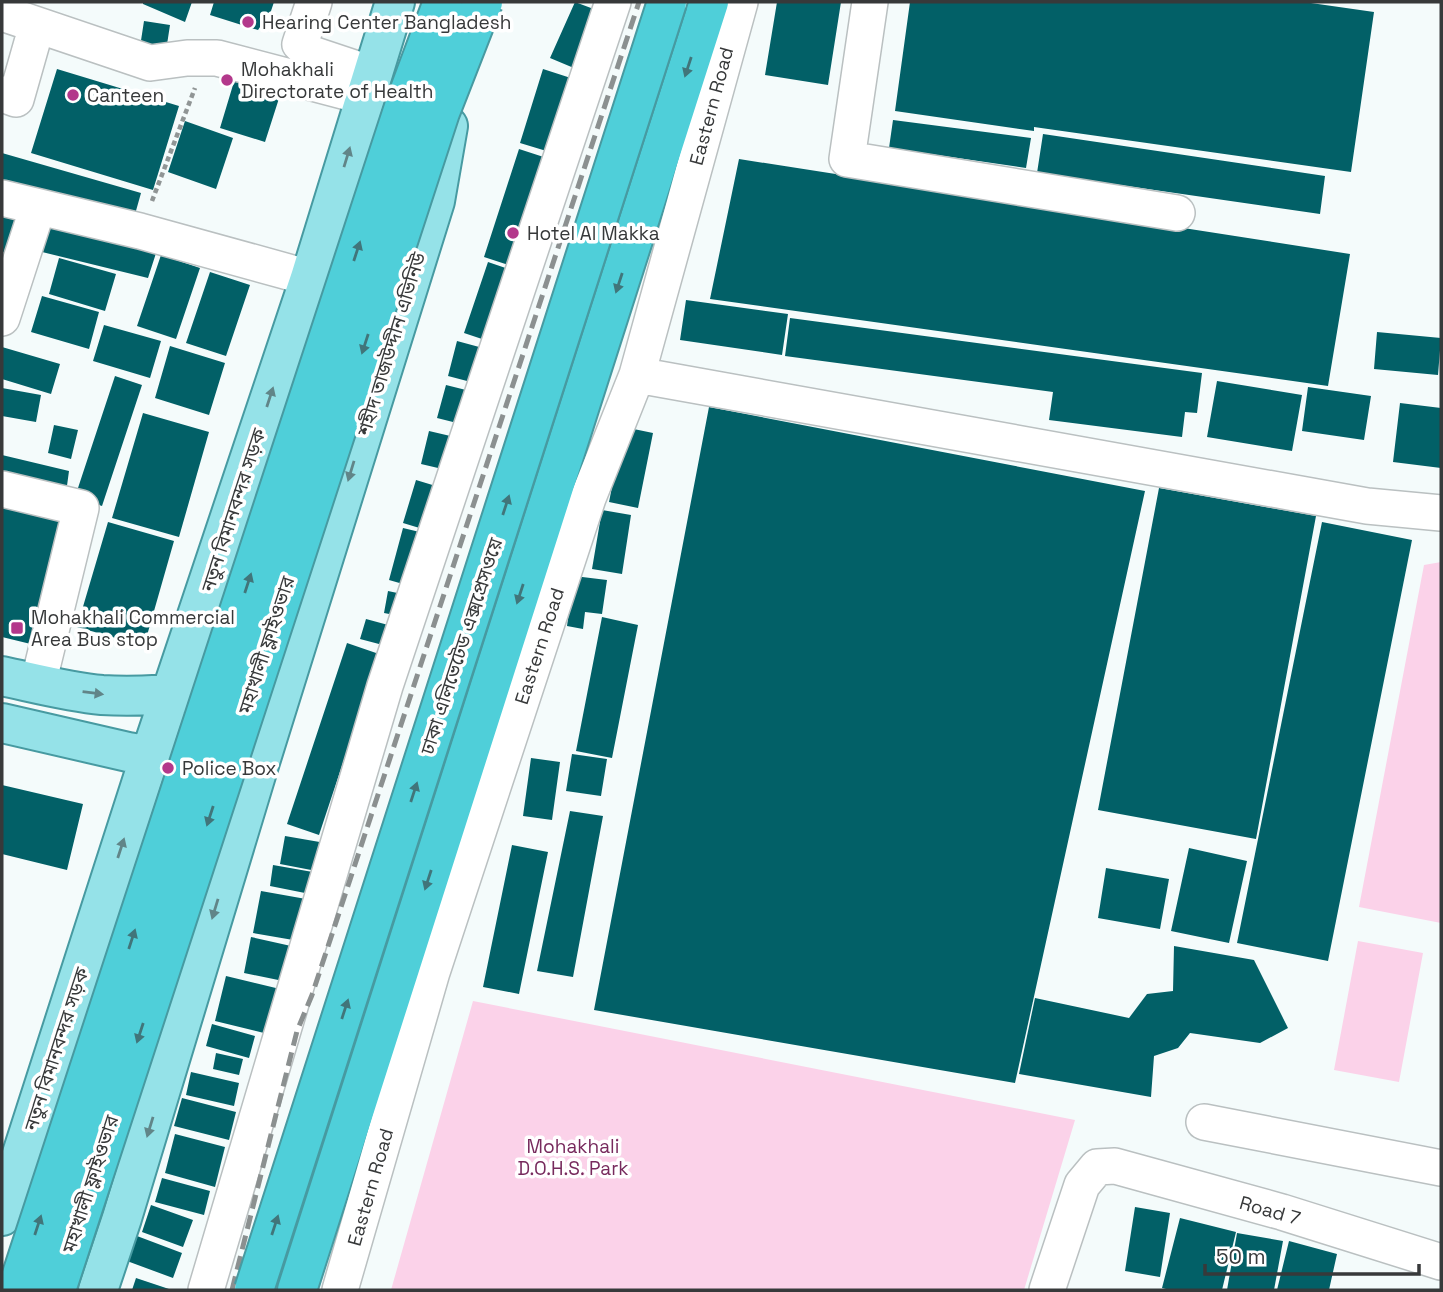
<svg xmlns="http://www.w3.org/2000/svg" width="1443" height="1292" font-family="'Space Grotesk','Noto Sans Bengali',sans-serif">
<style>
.green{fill:#fbd2e9}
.building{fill:#026067}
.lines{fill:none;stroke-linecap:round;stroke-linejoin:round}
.minor-casing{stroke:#bac0c1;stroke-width:38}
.major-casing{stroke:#479aa1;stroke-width:42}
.highway-casing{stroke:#479aa1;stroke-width:42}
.path{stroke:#909595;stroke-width:4.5;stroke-dasharray:5 3.5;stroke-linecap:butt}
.minor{stroke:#fff;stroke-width:35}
.major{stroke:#95e2e8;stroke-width:38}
.highway{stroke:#4fcfd9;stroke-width:38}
.tram{stroke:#8b9090;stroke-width:2}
.rail{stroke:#8b9090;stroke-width:5;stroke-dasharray:14 7;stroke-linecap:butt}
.highway-bridge-casing{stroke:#479aa1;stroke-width:42;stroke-linecap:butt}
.highway-bridge{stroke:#4fcfd9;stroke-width:38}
.oneway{fill:#41757a}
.oneway2{fill:#618588}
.poi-dot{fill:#b3388b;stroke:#fff;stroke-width:2.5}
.labels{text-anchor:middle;stroke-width:7;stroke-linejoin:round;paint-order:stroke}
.poi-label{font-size:19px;fill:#37393a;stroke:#fff;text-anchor:start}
.street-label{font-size:19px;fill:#37393a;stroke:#fff}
.park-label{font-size:19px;fill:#772a5d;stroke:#fff}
</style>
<rect width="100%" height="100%" fill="#f4fbfb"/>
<!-- green -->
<path class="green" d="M1441,562V923L1359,907L1424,565Z
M1358,941L1423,953L1399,1082L1334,1070Z
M473,1001L1075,1120L1024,1290H391Z"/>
<!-- building -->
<path class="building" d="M143,2H192L185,22L143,4Z
M214,2H274L271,11L258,30L210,15Z
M575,2L607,14L581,71L550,58Z
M777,2H841L828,85L765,75Z
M910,2H1304L1374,12L1351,172L1034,127V131L895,111Z
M144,21L170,25L166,51L140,47Z
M57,69L179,106L153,190L31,153Z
M543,69L577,80L553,153L520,143Z
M236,75L282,89L265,142L220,128Z
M893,120L1031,138L1026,168L889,148Z
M185,121L233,138L216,189L168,172Z
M1043,134L1325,176L1320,214L1037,173Z
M519,149L559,162L524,270L484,257Z
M2,153L141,193L132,225L2,188Z
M739,159L1350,254L1328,386L710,299Z
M2,205L28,211L18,256L2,252Z
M52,217L158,247L148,278L38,251Z
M161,255L200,268L176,339L137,326Z
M59,258L116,274L105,311L49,294Z
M488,262L526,275L503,346L464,333Z
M210,272L250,285L226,356L186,343Z
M42,296L99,312L89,349L31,332Z
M686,300L788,314L782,355L680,340Z
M790,318L1202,373L1197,413L1185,412L1182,437L1049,420L1053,392L785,356Z
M104,325L161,341L150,378L93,361Z
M1377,332L1441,338L1438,375L1374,369Z
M457,341L494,351L486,386L448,376Z
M170,346L225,363L209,415L155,398Z
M2,347L60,364L51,394L2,379Z
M115,376L142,385L102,506L75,497Z
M1217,381L1302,395L1292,451L1207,437Z
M446,385L482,394L473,427L437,418Z
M1308,387L1371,396L1364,440L1302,431Z
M2,388L41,395L36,422L2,416Z
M1400,403L1441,408V468L1393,462Z
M709,407L1145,491L1015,1083L594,1010Z
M143,413L209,432L179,537L112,518Z
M54,425L78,430L71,459L48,453Z
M624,427L653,433L638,508L609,502Z
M429,431L476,442L468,475L421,464Z
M2,455L69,471L66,493L2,482Z
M416,480L449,490L436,533L403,523Z
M1159,488L1316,516L1256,839L1098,810Z
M2,499L76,517L43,647L2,637Z
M602,510L631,515L622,574L592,569Z
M108,522L174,541L144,646L77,627Z
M1322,522L1412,540L1328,961L1237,943Z
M403,528L432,535L417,588L389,580Z
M574,576L607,580L602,614L585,612L583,629L567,626Z
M388,591L421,598L416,619L384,613Z
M602,617L638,625L612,758L576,751Z
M366,619L403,629L398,649L360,639Z
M347,643L379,654L319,835L287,824Z
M572,754L607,759L601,796L566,791Z
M531,758L560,762L552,820L523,816Z
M2,785L83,804L67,870L2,854Z
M570,811L603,816L573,977L537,971Z
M285,836L337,845L332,874L280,864Z
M512,845L548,852L519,994L483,987Z
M1189,848L1247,861L1229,943L1171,931Z
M273,865L324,874L320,896L270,886Z
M1106,868L1169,879L1160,929L1098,918Z
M261,891L306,899L299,941L253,933Z
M251,937L300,948L293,983L244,973Z
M1174,946L1254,960L1288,1028L1260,1043L1190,1033L1178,1048L1154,1056L1151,1097L1019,1074L1035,998L1129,1018L1147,994L1173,991Z
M226,976L280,989L268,1034L215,1021Z
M212,1024L255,1036L249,1058L206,1046Z
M216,1053L243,1059L239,1075L213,1069Z
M191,1072L239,1083L234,1106L186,1095Z
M182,1098L236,1112L229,1140L174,1126Z
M175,1134L225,1147L215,1187L165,1173Z
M162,1178L210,1191L204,1215L155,1202Z
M151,1205L193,1220L183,1247L142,1232Z
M1135,1207L1170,1213L1160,1277L1125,1271Z
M1180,1218L1236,1232L1222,1290H1170L1162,1288Z
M1237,1233L1283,1241L1274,1290H1227Z
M137,1236L182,1253L173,1278L127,1261Z
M1289,1241L1337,1254L1329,1290H1277Z
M136,1278L172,1290H132Z"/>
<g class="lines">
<defs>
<path id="minor" d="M314,2L300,44L309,53L372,74
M870,2L847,159L1177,213
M2,13L150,63L187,58H217L366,97
M2,94L16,99L37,25
M2,198L140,231L310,278
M2,318L38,207
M637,375L1367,506L1441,513
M2,489L81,508L38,684
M1204,1122L1441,1168
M206,1290L385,686L613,2
M340,1290L432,972L588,498L637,375L740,2
M1047,1290L1082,1185L1097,1167L1115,1166L1282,1212L1441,1262"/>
<path id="major" d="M2,676C35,683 69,692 102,695C133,697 164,695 194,692
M2,723L128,752L176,760
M2,1216L150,756L310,278L395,2
M98,1290L122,1218L259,765L435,201L448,126"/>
<path id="highway" d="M297,1290L709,2"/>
</defs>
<!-- minor casing -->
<use href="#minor" class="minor-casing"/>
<!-- major casing -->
<use href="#major" class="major-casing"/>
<!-- highway casing -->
<use href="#highway" class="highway-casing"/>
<!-- path -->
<path class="path" d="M152,201L195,88"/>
<!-- minor -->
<use href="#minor" class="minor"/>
<!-- major -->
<use href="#major" class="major"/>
<!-- highway -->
<use href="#highway" class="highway"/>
<!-- tram -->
<path class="tram" d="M261,1290L325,1037L339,1002L668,2"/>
<!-- rail -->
<path class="rail" d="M232,1290L297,1031L312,995L639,2"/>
<defs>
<path id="highway-bridge" d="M17,1290L407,98L443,2
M56,1290L440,112L483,2
M254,1290L667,2"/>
</defs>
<!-- highway-bridge casing -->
<use href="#highway-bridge" class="highway-bridge-casing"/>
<!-- highway-bridge -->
<use href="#highway-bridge" class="highway-bridge"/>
</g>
<!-- one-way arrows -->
<defs><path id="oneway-solid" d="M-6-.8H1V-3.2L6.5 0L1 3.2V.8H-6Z" transform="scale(1.75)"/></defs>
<g class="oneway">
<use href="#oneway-solid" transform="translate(688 67) rotate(108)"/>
<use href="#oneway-solid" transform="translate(357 251) rotate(-72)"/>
<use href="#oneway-solid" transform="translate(619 283) rotate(108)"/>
<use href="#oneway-solid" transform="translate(365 344) rotate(108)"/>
<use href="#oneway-solid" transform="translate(506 505) rotate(-72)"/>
<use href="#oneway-solid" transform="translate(248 583) rotate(-72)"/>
<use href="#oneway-solid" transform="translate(520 594) rotate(108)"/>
<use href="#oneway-solid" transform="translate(414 792) rotate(-72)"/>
<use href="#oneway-solid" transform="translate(210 816) rotate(108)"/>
<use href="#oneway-solid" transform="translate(428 880) rotate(108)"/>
<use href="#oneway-solid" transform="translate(132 939) rotate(-72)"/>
<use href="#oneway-solid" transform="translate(345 1009) rotate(-72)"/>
<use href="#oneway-solid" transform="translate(140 1033) rotate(108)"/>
<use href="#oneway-solid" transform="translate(38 1225) rotate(-72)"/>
<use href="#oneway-solid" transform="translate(275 1225) rotate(-72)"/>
</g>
<g class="oneway2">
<use href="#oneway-solid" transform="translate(347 157) rotate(-73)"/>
<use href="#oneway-solid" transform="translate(270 397) rotate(-72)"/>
<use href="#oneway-solid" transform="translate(351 471) rotate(107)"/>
<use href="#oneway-solid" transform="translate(93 693) rotate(7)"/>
<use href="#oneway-solid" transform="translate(121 848) rotate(-72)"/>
<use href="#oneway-solid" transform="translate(215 909) rotate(107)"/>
<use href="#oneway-solid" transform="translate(150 1127) rotate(107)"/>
</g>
<!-- markers -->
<g class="poi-dot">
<circle cx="248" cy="22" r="7"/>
<circle cx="227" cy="80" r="7"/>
<circle cx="73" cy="95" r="7"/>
<circle cx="513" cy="233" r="7"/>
<rect x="10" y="621" width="14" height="14" rx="3.5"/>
<circle cx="168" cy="768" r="7"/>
</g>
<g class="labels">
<!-- poi labels -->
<g class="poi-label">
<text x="262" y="29">Hearing Center Bangladesh</text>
<text x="241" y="76">Mohakhali<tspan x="241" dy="22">Directorate of Health</tspan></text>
<text x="87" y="102">Canteen</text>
<text x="527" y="240">Hotel Al Makka</text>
<text x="31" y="624">Mohakhali Commercial<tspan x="31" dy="22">Area Bus stop</tspan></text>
<text x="182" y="775">Police Box</text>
</g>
<!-- street labels -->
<g class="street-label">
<text transform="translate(711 106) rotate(-75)" y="7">Eastern Road</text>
<text transform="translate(391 344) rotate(-73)" y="7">শহীদ তাজউদ্দীন এভিনিউ</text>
<text transform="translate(233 510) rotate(-72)" y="7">নতুন বিমানবন্দর সড়ক</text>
<text transform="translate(266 645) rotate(-72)" y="7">মহাখালী ফ্লাইওভার</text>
<text transform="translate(461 646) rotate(-72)" y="7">ঢাকা এলিভেটেড এক্সপ্রেসওয়ে</text>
<text transform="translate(539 646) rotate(-72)" y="7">Eastern Road</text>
<text transform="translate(56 1049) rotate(-72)" y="7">নতুন বিমানবন্দর সড়ক</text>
<text transform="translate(90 1184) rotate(-72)" y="7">মহাখালী ফ্লাইওভার</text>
<text transform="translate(370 1187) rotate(-74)" y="7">Eastern Road</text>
<text transform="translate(1270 1210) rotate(16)" y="7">Road 7</text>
</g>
<!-- park labels -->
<g class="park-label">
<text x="573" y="1153">Mohakhali<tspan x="573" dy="22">D.O.H.S. Park</tspan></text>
</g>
</g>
<!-- border -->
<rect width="1443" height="1292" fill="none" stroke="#37393a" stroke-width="7"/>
<!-- scale -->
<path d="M1205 1264v10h214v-10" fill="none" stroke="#37393a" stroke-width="3.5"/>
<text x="1216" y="1264" font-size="21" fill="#37393a" stroke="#ffffff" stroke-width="5" paint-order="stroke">50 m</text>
</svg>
